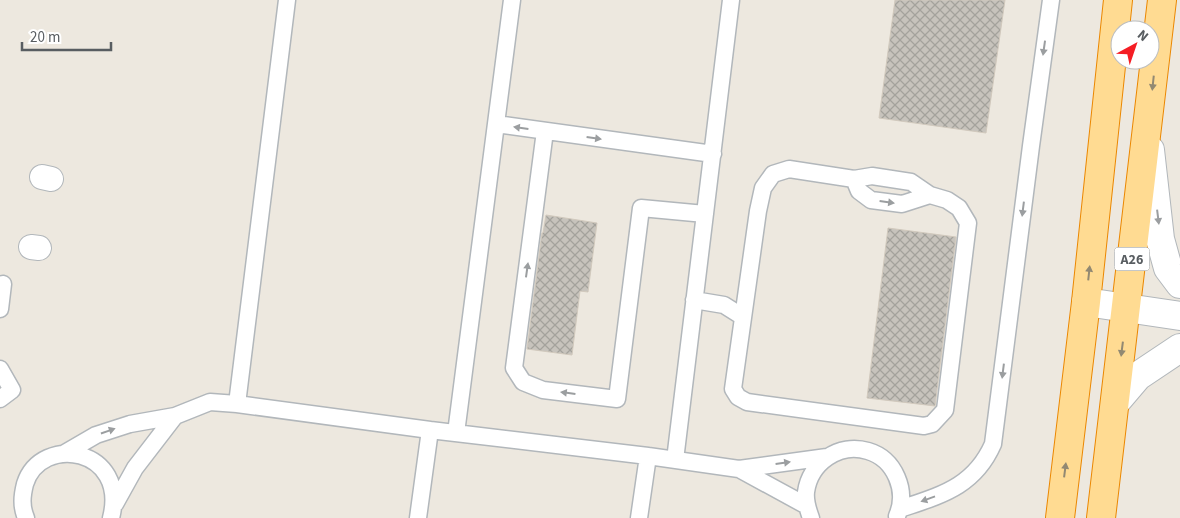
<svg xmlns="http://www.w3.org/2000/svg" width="1180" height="518" font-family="'Source Sans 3',sans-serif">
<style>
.building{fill:url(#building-cross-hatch);stroke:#d1c9bd}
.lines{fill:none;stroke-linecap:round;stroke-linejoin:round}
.service-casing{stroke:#b2b7bb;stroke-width:19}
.pedestrian-casing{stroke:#b2b7bb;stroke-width:26}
.minor-casing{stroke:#b2b7bb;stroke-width:30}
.trunk-casing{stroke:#eb8700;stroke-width:30}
.service{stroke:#fff;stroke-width:16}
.pedestrian{stroke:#fff;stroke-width:24}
.minor{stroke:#fff;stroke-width:28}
.trunk{stroke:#ffdb92;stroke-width:28}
.oneway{fill:#9b9ea0}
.oneway2{fill:#928972}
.labels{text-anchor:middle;stroke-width:4.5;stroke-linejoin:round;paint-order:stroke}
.shield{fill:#fff;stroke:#8a8e90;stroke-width:1}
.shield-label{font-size:14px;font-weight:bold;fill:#585d61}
</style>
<defs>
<pattern id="building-cross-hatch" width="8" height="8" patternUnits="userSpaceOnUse" patternTransform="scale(1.25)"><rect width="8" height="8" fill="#c7c3bc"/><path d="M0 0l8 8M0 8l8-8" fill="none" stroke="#a4a29c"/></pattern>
</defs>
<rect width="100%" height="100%" fill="#ede8df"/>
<!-- building -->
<path class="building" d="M895,0H1005L986,133L879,118Z
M546,215L597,223L588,292L580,291L572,355L527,349L542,233H543Z
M888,228L956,237L935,406L867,398Z"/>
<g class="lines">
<defs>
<path id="service" d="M496,124L713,154
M545,131L514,368L523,382L543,390L617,399L641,208L705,214
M789,169L854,179L872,176L911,182L930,195L947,200L959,208L968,223L945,410L932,424L924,426L747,402L738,397L733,389L758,211L763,188L773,174Z
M854,179L859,191L871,200L902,204L930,195
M694,300L724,305L743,317
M0,309L3,284
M0,369L12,390L0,399
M237,404L287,0
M456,433L512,0
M65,453L96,435L130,424L175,416L210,402L237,404L430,430L648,456L739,469L827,457
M675,460L731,0
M739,469L807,506
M115,504L135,468L175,416
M900,509C941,495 974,487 993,444L1031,146L1051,0
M26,518C21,506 22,496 25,484C41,433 129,448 111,518
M418,518L430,430
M639,518L648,456
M811,518C808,510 805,501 806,492C810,463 839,442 868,451C895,459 908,491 897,516"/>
<path id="pedestrian" d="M42,177L51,179
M31,247L39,248"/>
<path id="minor" d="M1150,150L1160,239L1168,268L1180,284
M1086,302L1180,316
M1115,403L1138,376L1180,348"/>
<path id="trunk" d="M1060,518L1086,302L1118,0
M1101,518L1162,0"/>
</defs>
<!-- service casing -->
<use href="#service" class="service-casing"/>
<!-- pedestrian casing -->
<use href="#pedestrian" class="pedestrian-casing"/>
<!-- minor casing -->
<use href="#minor" class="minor-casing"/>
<!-- trunk casing -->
<use href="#trunk" class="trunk-casing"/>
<!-- service -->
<use href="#service" class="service"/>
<!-- pedestrian -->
<use href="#pedestrian" class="pedestrian"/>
<!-- minor -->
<use href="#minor" class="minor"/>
<!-- trunk -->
<use href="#trunk" class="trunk"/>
</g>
<!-- one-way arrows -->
<defs><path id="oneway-solid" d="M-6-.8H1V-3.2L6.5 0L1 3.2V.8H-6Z" transform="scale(1.25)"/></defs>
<g class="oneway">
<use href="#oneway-solid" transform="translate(1044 48) rotate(98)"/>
<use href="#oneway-solid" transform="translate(521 128) rotate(-172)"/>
<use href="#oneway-solid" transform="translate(594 138) rotate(8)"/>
<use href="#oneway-solid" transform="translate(887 202) rotate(8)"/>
<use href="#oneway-solid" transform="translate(1023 209) rotate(97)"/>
<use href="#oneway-solid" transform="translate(1158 217) rotate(83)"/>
<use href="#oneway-solid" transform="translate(527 270) rotate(-82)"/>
<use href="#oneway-solid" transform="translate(1003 371) rotate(97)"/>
<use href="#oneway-solid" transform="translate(568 393) rotate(-173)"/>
<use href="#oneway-solid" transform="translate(108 431) rotate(-19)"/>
<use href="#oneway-solid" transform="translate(783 463) rotate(-8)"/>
<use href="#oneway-solid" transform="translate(928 499) rotate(160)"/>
</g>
<g class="oneway2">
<use href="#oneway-solid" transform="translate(1153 83) rotate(96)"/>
<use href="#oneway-solid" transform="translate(1089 273) rotate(-84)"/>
<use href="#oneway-solid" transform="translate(1122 349) rotate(97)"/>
<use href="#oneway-solid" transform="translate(1065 470) rotate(-83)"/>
</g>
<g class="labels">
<!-- shield labels -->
<rect class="shield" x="1114.5" y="247.5" width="35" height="23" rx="4"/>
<g class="shield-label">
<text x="1132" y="264">A26</text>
</g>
</g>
<!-- north arrow -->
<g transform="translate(1135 45) rotate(40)"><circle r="24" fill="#ffffff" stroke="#bcbec0"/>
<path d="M0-4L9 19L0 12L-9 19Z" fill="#f51d24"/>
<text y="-8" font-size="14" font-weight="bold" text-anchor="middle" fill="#585d61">N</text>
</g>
<!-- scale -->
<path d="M22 42v8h89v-8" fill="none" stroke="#585d61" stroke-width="2.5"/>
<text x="30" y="42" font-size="15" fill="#585d61" stroke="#ffffff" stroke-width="4" paint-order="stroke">20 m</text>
</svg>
